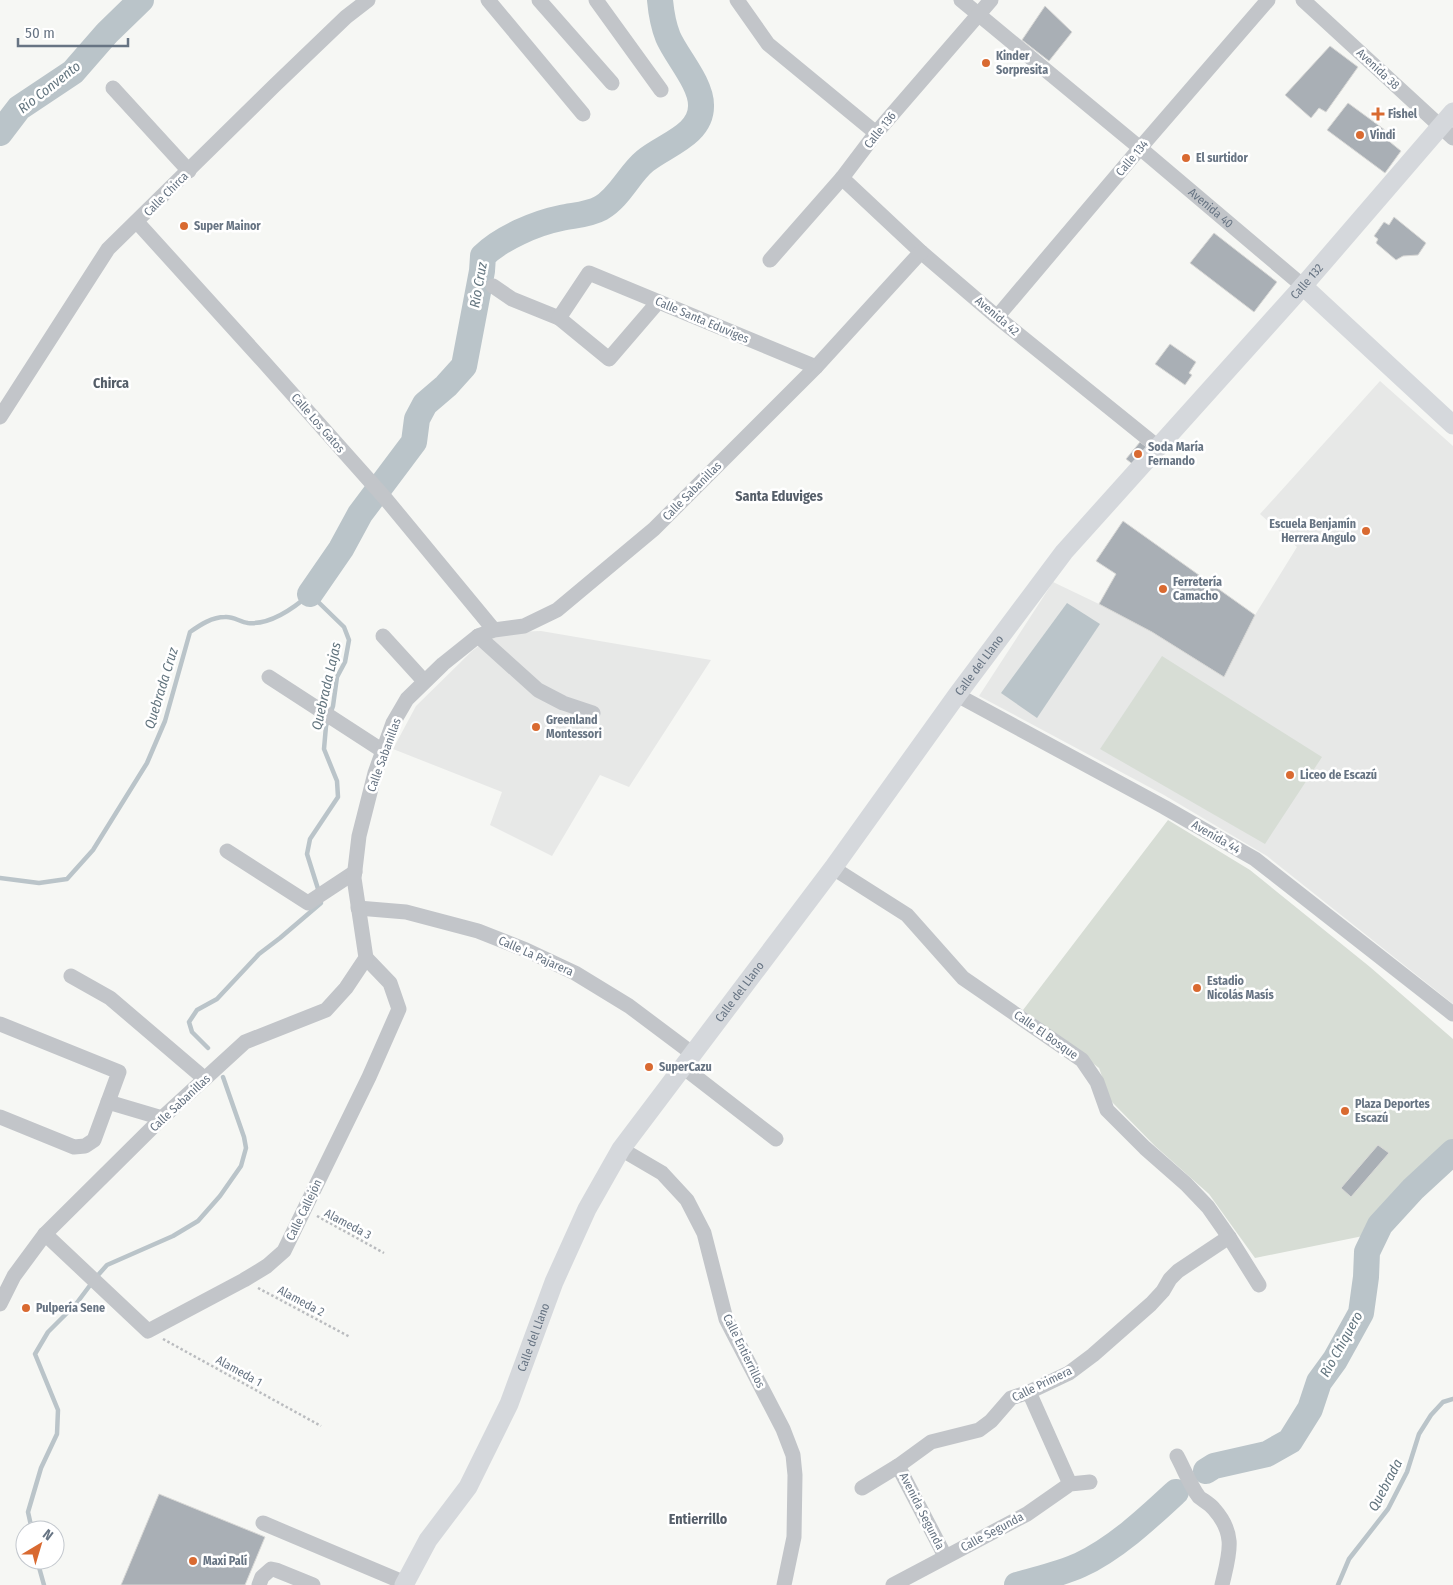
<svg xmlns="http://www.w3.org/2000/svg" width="1453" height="1585" font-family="'Fira Sans Condensed',sans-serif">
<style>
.built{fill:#e7e8e7}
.green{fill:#d7ddd5}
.water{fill:#bac4c9}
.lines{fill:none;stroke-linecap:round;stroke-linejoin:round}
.stream{stroke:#bac4c9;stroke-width:4.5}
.river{stroke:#bac4c9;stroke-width:26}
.building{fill:#a9afb5;stroke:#d8d8d6}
.path{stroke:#babcbf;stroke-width:2.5;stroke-dasharray:2.5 2.5;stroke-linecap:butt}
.minor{stroke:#c2c5c9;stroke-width:15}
.major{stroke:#d5d8dc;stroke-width:19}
.poi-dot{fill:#d96a31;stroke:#fff;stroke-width:2}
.labels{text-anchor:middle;stroke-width:5;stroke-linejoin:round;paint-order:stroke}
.poi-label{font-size:12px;font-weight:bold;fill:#677483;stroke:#fff;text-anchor:start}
.street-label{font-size:12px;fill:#677483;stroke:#fff}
.water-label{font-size:14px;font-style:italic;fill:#63757f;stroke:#fff}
.neighbourhood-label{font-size:14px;font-weight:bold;fill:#555e69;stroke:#fff}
</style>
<rect width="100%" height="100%" fill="#f6f7f4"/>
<!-- built -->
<path class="built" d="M1380,381L1453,446V1004L1267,856L1164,795L979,696L1053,582L1099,604L1152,632L1224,677L1255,615L1297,547L1260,514Z
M541,631L711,660L629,787L600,775L552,856L490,825L502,792L393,749L416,706L472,651L487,640L512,632Z"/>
<!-- green -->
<path class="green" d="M1162,656L1322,757L1265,844L1100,749Z
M1168,820L1250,870L1370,967L1453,1039V1147L1383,1208L1363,1236L1255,1258L1209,1194L1155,1146L1111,1101L1099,1068L1023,1010Z"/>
<!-- water -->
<path class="water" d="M1067,603L1100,624L1037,718L1001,693Z"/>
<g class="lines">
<!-- stream -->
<path class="stream" d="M0,878L39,883L67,879L93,850L147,763L165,721L190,632C200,625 212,617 225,617C233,616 240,622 248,623C270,625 294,608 310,594L344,627L349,640L345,662L337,677L333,706L326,726L324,749L337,781L338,797L310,839L307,854L319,892
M208,1048L192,1032L189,1022L197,1010L217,999L259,954L280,938L321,903L320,900
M99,1274L107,1265L173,1236L198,1221L220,1196L241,1166L246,1148L244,1137L223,1077
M32,1530L28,1512L41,1468L57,1434L58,1410L35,1354L48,1332L76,1304L91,1284
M37,1560L44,1585
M1338,1585L1349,1559L1388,1509L1407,1472L1419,1434L1431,1415L1443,1402L1453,1399"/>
<!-- river -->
<path class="river" d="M0,133L19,108L73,72L107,33L141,0
M310,594L341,549L360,514L414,442L417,419L425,404L446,386L464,366L482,271L483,256C501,238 536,223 561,218C575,215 588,215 601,208C620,197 629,174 645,161C664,145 702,135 701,105C701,83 676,56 668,37C664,27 661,11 660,0
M1206,1471L1214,1466L1267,1454L1290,1441L1310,1409L1319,1382L1335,1360L1361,1313L1366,1277L1367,1252L1380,1225L1413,1189L1453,1152
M1017,1585C1037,1579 1060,1574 1080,1565C1115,1549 1148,1518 1176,1492"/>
</g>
<!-- building -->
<path class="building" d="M1045,6L1072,32L1049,61L1022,40Z
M1330,46L1358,67L1326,112L1319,108L1311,118L1285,95Z
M1348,103L1389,133L1385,138L1401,151L1385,173L1327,130Z
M1394,217L1426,243L1418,255L1403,256L1396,260L1376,243L1378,239L1374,236L1384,222L1389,225Z
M1214,233L1277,282L1254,312L1190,263Z
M1170,344L1196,362L1189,373L1192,375L1185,385L1155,364Z
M1140,442L1149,449L1135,466L1126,459Z
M1123,521L1255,615L1224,677L1152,632L1099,604L1116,574L1096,561Z
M1378,1145L1389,1153L1351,1197L1341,1188Z
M159,1494L265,1537L245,1585H121Z"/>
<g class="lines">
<!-- path -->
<path class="path" d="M317,1216L384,1253
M258,1288L350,1337
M163,1339L321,1426"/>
<!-- minor -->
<g class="minor">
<path d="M488,0L583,114"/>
<path d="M539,0L612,83"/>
<path d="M596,0L661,90"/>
<path d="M737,0L768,44L876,133"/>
<path id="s1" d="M961,0L1140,148L1303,286"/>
<path d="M1303,0L1453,138"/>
<path d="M113,88L189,171"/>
<path d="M842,178L921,252L997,317L1158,447"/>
<path d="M137,222L263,361L385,498L494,630"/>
<path d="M770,260L842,178L876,133L991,0"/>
<path d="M493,286L512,299L559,318"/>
<path d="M658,302L609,359L559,318L589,273L816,367"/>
<path d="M997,317L1140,148L1268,0"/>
<path d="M0,417L108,249L273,87L346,17L368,0"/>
<path d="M383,636L424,681"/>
<path d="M478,636L538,690L563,703L593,713"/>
<path d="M269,677L383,751"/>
<path d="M957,695L1164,807L1255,859L1453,1014"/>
<path d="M227,851L308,903L355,872"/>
<path d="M833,868L907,915L963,978L1082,1060L1097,1082L1107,1110L1145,1148L1186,1184L1208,1207L1229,1237L1259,1285"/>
<path d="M358,908L406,912L478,931L526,950L575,973L629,1006L693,1054"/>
<path d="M71,976L110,998L205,1079"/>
<path d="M0,1024L119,1072L94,1140L85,1146L74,1147L0,1117"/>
<path d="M683,1067L776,1139"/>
<path d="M108,1102L162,1118"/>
<path d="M621,1149L662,1173L687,1200L704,1233L726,1319L783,1429L793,1455L795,1475L794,1537L784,1585"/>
<path d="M45,1234L148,1331L244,1280L267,1266L284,1251L369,1077L399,1009L390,983L366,958"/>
<path d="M0,1304L14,1276L45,1234L162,1118L245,1042L326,1010L346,988L366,958L354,878L359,836L375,773L393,723L407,699L443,664L478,636L494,630L524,626L557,610L654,529L816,367L921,252"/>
<path d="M1029,1392L1070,1484"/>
<path d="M1177,1456C1184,1469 1190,1485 1199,1497C1204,1501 1210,1504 1214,1509C1237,1535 1229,1554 1222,1585"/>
<path d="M898,1466L945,1556"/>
<path d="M862,1488L898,1466L931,1442L979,1430L991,1421L1011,1398L1029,1392L1069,1373L1093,1355L1151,1304L1163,1291L1170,1279L1178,1271L1229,1237"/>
<path d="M263,1523L405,1583"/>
<path d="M259,1585L262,1577L271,1569L276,1570L313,1585"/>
<path d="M893,1585L1027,1514L1070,1484L1090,1482"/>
</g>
<!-- major -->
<g class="major">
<path d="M1303,286L1453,425"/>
<path id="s2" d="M404,1585L428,1540L468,1487L509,1404L554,1282L587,1209L621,1149L833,868L957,695L1064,552L1303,286L1453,112"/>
</g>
</g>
<!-- markers -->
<g class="poi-dot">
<circle cx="986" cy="63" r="5"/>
<path d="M1375.5 106.5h5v5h5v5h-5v5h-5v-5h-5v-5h5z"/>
<circle cx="1360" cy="135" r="5"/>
<circle cx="1186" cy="158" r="5"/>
<circle cx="184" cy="226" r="5"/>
<circle cx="1138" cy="454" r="5"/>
<circle cx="1366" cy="531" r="5"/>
<circle cx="1163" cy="589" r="5"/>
<circle cx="536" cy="727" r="5"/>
<circle cx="1290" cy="775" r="5"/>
<circle cx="1197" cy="988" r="5"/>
<circle cx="649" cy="1067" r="5"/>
<circle cx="1345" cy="1111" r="5"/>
<circle cx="26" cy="1308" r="5"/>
<circle cx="193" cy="1561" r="5"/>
</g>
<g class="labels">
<!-- poi labels -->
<g class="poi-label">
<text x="996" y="60">Kinder<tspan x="996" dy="14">Sorpresita</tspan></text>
<text x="1388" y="118">Fishel</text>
<text x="1370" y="139">Vindi</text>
<text x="1196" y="162">El surtidor</text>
<text x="194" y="230">Super Mainor</text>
<text x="1148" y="451">Soda María<tspan x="1148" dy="14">Fernando</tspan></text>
<text x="1356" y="528" text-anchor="end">Escuela Benjamín<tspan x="1356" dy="14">Herrera Angulo</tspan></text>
<text x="1173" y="586">Ferretería<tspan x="1173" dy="14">Camacho</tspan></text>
<text x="546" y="724">Greenland<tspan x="546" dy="14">Montessori</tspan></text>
<text x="1300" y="779">Liceo de Escazú</text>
<text x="1207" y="985">Estadio<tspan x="1207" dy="14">Nicolás Masís</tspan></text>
<text x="659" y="1071">SuperCazu</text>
<text x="1355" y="1108">Plaza Deportes<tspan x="1355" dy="14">Escazú</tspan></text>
<text x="36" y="1312">Pulpería Sene</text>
<text x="203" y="1565">Maxi Palí</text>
</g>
<!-- street labels -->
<g class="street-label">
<text transform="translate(1378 69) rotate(43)" y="4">Avenida 38</text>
<text transform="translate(880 130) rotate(-51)" y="4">Calle 136</text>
<text transform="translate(1132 158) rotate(-50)" y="4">Calle 134</text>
<text transform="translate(166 194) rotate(-45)" y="4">Calle Chirca</text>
<text dy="4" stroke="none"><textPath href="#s1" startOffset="325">Avenida 40</textPath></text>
<text dy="4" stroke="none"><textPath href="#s2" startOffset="1596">Calle 132</textPath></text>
<text transform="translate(997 316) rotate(40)" y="4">Avenida 42</text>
<text transform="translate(702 320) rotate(23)" y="4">Calle Santa Eduviges</text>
<text transform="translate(318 423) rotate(49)" y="4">Calle Los Gatos</text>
<text transform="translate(692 491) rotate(-45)" y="4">Calle Sabanillas</text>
<text dy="4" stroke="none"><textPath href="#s2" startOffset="1091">Calle del Llano</textPath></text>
<text transform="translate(384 755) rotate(-70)" y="4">Calle Sabanillas</text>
<text transform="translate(1216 837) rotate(30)" y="4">Avenida 44</text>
<text transform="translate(536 956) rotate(24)" y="4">Calle La Pajarera</text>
<text dy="4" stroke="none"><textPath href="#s2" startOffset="686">Calle del Llano</textPath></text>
<text transform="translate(1046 1035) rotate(35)" y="4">Calle El Bosque</text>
<text transform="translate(180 1103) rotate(-43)" y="4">Calle Sabanillas</text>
<text transform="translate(304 1210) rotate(-64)" y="4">Calle Callejón</text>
<text transform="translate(348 1224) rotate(28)" y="4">Alameda 3</text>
<text transform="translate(301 1301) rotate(28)" y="4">Alameda 2</text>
<text dy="4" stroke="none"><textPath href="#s2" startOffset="281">Calle del Llano</textPath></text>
<text transform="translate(744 1351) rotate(64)" y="4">Calle Entierrillos</text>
<text transform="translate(239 1371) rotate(29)" y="4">Alameda 1</text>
<text transform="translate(1042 1384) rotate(-26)" y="4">Calle Primera</text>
<text transform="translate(922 1511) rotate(63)" y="4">Avenida Segunda</text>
<text transform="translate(992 1532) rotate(-28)" y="4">Calle Segunda</text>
</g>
<!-- water labels -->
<g class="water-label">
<text transform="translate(49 87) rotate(-38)" y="5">Río Convento</text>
<text transform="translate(478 285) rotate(-80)" y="5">Río Cruz</text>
<text transform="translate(326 686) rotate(-77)" y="5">Quebrada Lajas</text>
<text transform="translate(161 688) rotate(-73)" y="5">Quebrada Cruz</text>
<text transform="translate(1341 1344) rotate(-61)" y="5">Río Chiquero</text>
<text transform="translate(1385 1485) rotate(-62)" y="5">Quebrada</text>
</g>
<!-- neighbourhood labels -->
<g class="neighbourhood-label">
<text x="111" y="388">Chirca</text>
<text x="779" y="501">Santa Eduviges</text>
<text x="698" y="1524">Entierrillo</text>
</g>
</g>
<!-- north arrow -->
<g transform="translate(40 1545) rotate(38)"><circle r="24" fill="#ffffff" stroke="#c2c7cd"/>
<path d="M0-4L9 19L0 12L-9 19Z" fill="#d96a31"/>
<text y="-8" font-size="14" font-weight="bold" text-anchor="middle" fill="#677483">N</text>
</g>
<!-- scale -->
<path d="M18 38v8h110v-8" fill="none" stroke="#677483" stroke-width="2.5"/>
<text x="25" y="38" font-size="15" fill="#677483" stroke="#ffffff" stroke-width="4" paint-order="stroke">50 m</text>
</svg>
